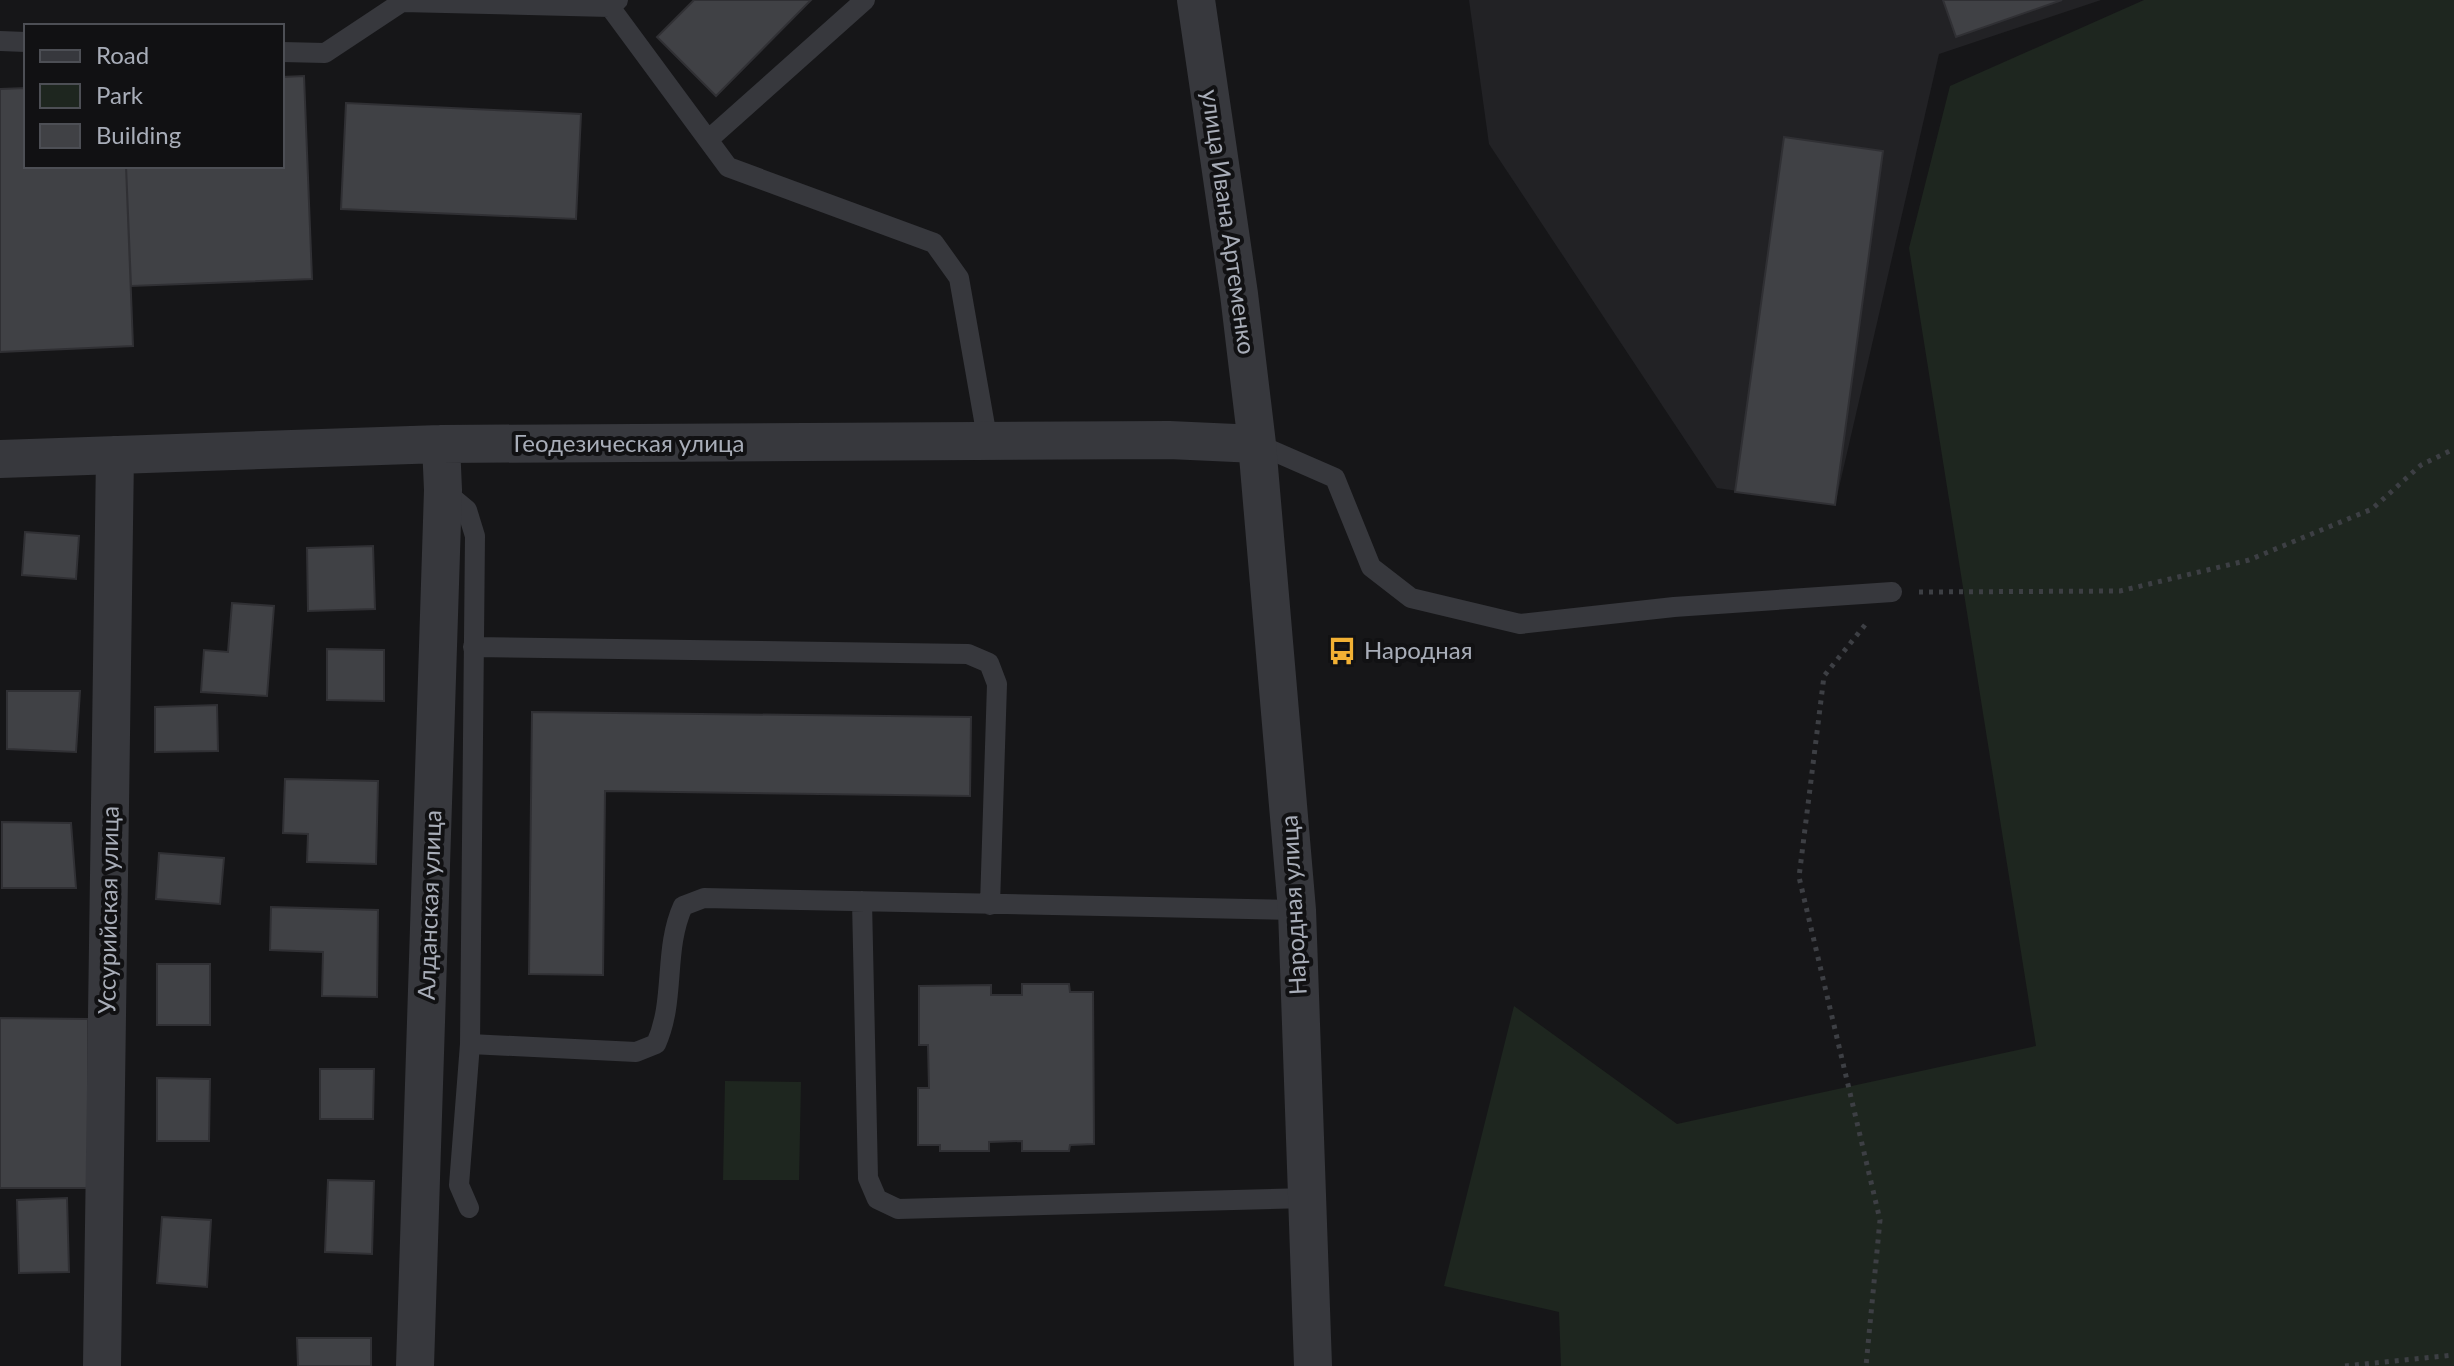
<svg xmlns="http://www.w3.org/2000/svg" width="2454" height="1366" font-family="Lato,sans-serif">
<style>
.built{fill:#222225}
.green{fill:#1e261f}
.building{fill:#404145;stroke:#303034;stroke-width:2}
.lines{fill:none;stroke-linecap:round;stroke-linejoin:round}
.path{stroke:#3d3f44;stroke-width:5;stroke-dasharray:4 6;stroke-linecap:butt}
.service{stroke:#37383d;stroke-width:20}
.minor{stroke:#37383d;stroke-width:38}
.labels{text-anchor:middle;stroke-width:8;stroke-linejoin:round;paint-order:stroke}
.street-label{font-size:24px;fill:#a8adb8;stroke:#111113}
.poi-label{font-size:24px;fill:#a8adb8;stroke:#111113;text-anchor:start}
</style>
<rect width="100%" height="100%" fill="#161618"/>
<!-- built -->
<path class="built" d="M1469,0H2101L1939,54L1835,505L1717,488L1489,144Z"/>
<!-- green -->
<path class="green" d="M2144,0H2454V1366H1561L1559,1312L1444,1286L1514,1006L1677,1124L2036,1046L1909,248L1950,86Z
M725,1081L801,1082L799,1180H723Z"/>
<!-- building -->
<path class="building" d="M694,0H811L716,96L657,37Z
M1943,0H2062L1956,37Z
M304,76L312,279L131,286L126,166H282V77Z
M26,88V166H126L133,346L0,352V89Z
M346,103L581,114L576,219L341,209Z
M1784,137L1883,151L1835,505L1735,492Z
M25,532L79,536L76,579L22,575Z
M373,546L375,609L308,611L307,548Z
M232,603L274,606L267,696L201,692L204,650L228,652Z
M327,649L384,650V701L327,700Z
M7,691H80L76,752L7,749Z
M217,705L218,751L155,752V707Z
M532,712L971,717L970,796L605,791L603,975L529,974Z
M285,779L378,781L376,864L307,862L308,834L283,833Z
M2,822L71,823L76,888H2Z
M159,853L224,858L220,904L156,899Z
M271,907L378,910L377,997L322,996L323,952L270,950Z
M157,964H210V1025H157Z
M1022,984H1069L1070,992H1093L1094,1144L1070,1145L1069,1151H1022V1141L989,1142V1151H940V1145H918V1088H929L928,1045H919V986L991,985V995H1022Z
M0,1018L88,1019V1188H0Z
M320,1069H374L373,1119H320Z
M157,1078L210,1079L209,1141H157Z
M328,1180L374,1181L372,1254L325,1252Z
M67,1198L69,1272L19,1273L17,1200Z
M162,1217L211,1220L207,1287L157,1283Z
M297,1338H371V1366H298Z"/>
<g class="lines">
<!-- path -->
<path class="path" d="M1919,592L2120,591L2249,560L2372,509L2421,465L2454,449
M1865,625L1824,676L1799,877L1880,1220L1866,1366
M2345,1366L2454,1355"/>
<!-- service -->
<path class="service" d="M610,7L728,167L934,243L959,278L988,443
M0,41L26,42
M282,52L325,53L402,2L610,7L618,0
M708,140L865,0
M1257,444L1335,478L1371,567L1411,598L1520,624L1674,607L1892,592
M443,490L467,510L475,536L470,1044L636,1052L656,1044C676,1000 663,950 683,906L704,898L1297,910
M473,647L968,654L989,663L997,684L990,905
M862,901L868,1178L877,1199L898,1209L1307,1198
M469,1208L459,1185L470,1044"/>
<!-- minor -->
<path class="minor" d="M1196,0L1239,294L1257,444L1297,910L1313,1366
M0,459L441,444L1169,440L1257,444
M102,1366L115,455
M415,1366L443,490L441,444"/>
</g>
<!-- icons -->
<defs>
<symbol id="bus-bare" viewBox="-9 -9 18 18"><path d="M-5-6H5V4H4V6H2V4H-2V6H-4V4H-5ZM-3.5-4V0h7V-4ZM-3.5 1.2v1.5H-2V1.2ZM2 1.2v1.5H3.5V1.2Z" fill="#f2b134" stroke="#111113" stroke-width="2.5" paint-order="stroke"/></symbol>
</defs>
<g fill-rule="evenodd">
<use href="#bus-bare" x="1322" y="631" width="40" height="40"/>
</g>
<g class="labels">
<!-- street labels -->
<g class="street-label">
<text transform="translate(1228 222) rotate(82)" y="8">улица Ивана Артеменко</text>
<text x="629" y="452">Геодезическая улица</text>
<text transform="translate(430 905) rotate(-88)" y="8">Алданская улица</text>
<text transform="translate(1294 905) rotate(-93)" y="8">Народная улица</text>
<text transform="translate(109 910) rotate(-89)" y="8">Уссурийская улица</text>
</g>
<!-- poi labels -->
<g class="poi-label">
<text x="1364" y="659">Народная</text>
</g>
</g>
<!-- legend -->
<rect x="24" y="24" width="260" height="144" fill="#111113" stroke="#4d4f55" stroke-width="2"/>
<rect x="40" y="50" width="40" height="12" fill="#37383d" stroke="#4d4f55" stroke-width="2"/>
<text x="96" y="64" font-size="24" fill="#a8adb8">Road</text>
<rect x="40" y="84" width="40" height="24" fill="#1e261f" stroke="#4d4f55" stroke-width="2"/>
<text x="96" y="104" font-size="24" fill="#a8adb8">Park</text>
<rect x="40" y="124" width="40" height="24" fill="#404145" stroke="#4d4f55" stroke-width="2"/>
<text x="96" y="144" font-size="24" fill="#a8adb8">Building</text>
</svg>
